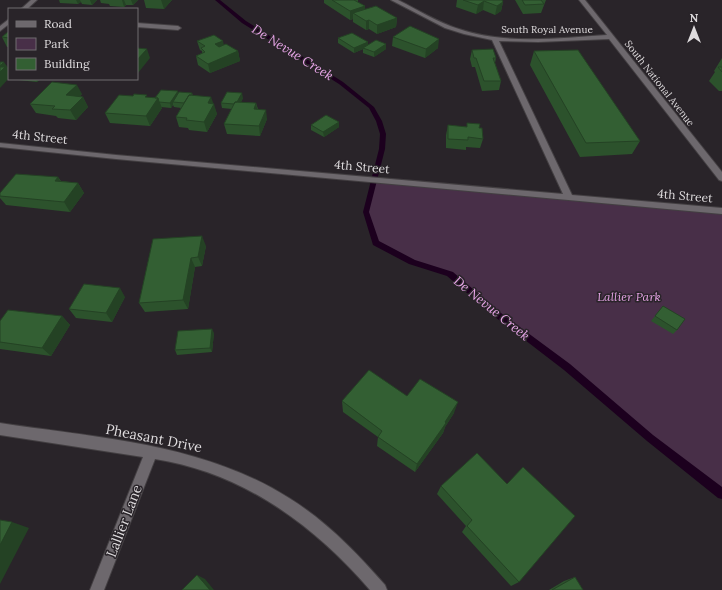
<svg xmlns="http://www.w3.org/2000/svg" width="722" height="590" font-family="Lora,serif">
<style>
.green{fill:#482f48}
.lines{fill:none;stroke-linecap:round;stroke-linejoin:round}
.stream{fill:#1c001e;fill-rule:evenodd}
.minor-casing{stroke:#433f42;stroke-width:2}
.minor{fill:#6d686d;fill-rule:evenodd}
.wall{fill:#2c522c}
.shaded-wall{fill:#244224}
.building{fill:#335f33;stroke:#244224}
.labels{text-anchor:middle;stroke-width:3;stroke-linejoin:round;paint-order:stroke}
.far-street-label{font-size:10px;fill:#dedbdd;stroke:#292429}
.street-label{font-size:12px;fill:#dedbdd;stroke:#292429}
.park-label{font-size:12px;font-style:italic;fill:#e6a3e5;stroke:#292429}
.water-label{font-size:13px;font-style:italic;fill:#e7a5e7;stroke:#292429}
.near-street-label{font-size:14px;fill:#dedbdd;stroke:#292429}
</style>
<rect width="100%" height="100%" fill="#292429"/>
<!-- green -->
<path class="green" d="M374,180L722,211V494L650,438L567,367L498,315L450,274L415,263L376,243L366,212Z"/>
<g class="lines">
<!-- stream -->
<path class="stream" d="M215,0H220L246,21L343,82L374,107L382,121L386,134L385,149L369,212L379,241L415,260L453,272L501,313L570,364L653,435L722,487V499L718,498L647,441L564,370L495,317L447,276L409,264L373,245L363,212L379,149L380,134L376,121L369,108L339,84L242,23Z"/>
<defs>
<path id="minor" d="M31,0H37L27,9H21Z
M391,0H398C418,10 437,22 459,29C506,45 558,38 607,35L579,0H585L722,172V181L719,180L609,39L538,42L499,41L572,195L722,208V214L116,159L0,147V143L116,155L563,194L492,40L464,34L445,28Z
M9,19V24L0,31V26Z
M137,23L178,26L181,28L178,30L137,27Z
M0,423C98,438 202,443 289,498C326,521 356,552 385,585L387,590H370C313,524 243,473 155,459L104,590H90L143,457L0,435Z"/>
</defs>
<!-- minor casing -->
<use href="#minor" class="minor-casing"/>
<!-- minor -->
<use href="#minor" class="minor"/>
</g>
<!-- wall -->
<path class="wall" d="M59,0H97L92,5L82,4L81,2L78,4L60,3Z
M100,0H138L133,5H126L124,7L110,6L109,4L101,3Z
M144,0H172L164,9L146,8Z
M324,0H358V2L365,6V9L397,18L396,27L377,34L369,29L366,30L353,22V19L350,20L324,3Z
M457,0H502L503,2L501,11L495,15L483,10L476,14L456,7Z
M515,0H546L541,13L523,14Z
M9,31V47H7L2,37Z
M393,37L438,48L425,58L392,46Z
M338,38L368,45L386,44V49L374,57L363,53V49L354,53L338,43Z
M197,41L224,45L238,51L240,61L210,73L198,65L196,56L202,53V51L200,50Z
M472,50L496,58L495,63L501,81L499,90L482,91L475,67H472L470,59Z
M534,51L640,141L632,154L580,157L530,65Z
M722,58V91H719L709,81L715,72L714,71Z
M18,79H40L37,82L18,80Z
M178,93H192L193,96L213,104L217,114L207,132L189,130L188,128L179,127L176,117L181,108L174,107L173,105L171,108L161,107L162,108L150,126L110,123L105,113L148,98H155Z
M82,94L80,96L83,97L88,107L76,120L58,118L56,116L36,113L30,104Z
M243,98L241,102L256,103L258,109L267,119L260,136L227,134L224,124L232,109L222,108L221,103Z
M339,122V127L324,137L311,130V125Z
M467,123L479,128L483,139L480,148L466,147V150L446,148V135L448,125L467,127Z
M58,177L61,181L78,183L84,193L70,212L6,205L0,198V193Z
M153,239L206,246L202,266L195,267L188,309L145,312L139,303Z
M125,297L112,322L76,318L69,309Z
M663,306L677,330L673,334L651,321Z
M62,316L70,325L51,356L0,349V321Z
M214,333L212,352L177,355L175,350Z
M407,396L454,413L445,427L443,433L415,472L377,446L378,437L343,412L342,401Z
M507,484L519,582L511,586L462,532L466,526L437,494L441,486Z
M575,577L583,590H549L564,581Z"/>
<!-- shaded-wall -->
<path class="shaded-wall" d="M76,0H80L81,2L78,4Z
M90,0H97L92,5Z
M122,0H124L126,5L124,7Z
M131,0H138L133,5Z
M161,0H172L164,9Z
M484,1L483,10L476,14L478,5Z
M503,2L501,11L495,15L497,6Z
M365,6V15L353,13V19L350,20V11Z
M397,18L396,27L377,34V25Z
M369,20V29L366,30V21Z
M439,39L438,48L425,58L426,49Z
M223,41L225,50L217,53L215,44Z
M368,42V47L354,53V48Z
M386,44V49L374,57V52Z
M147,49L150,58L138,73L137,60Z
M238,51L240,61L210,73L208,64Z
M4,62L9,69V73H8L9,75V78L0,88V66Z
M36,79H40L37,82Z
M77,85L82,94L71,105L66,95Z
M178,91L179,96L173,102V105L171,108L170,103Z
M242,93L243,98L237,110L236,105Z
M83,97L88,107L76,120L70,110Z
M211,97L214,105V104L217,114L207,132L204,122L208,103Z
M158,98L162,108L150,126L146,116Z
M256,103L258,113L254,109Z
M266,110L267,119L260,136L259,126Z
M339,122V127L324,137L323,132Z
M58,177L64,187L55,181Z
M78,183L84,193L70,212L64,202Z
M202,236L206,246L202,266L198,257Z
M191,258L195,267L188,309L183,300Z
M120,288L125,297L112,322L106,313Z
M62,316L70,325L51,356L42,348Z
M212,329L214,333L212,352L210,348Z
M458,402L454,413L445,427L443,433L415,472L417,464Z
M12,522L29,528L0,584V545Z
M197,575L205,579L214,590H210Z"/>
<!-- building -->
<path class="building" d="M332,0H354L365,6L350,11Z
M463,0H502L503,2L497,6L484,1L478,5Z
M522,0H541L544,4L525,5Z
M376,6L397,18L377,25L369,20L366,21L353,13Z
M410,26L439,39L426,49L393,37Z
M9,31V38L2,37Z
M352,33L368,42L354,48L338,38Z
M214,35L223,41L215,44L219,47L226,44L238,51L208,64L196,56L205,52L201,48L205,46L197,41Z
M376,40L386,44L374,52L363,48Z
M137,48L147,49L137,60Z
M493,49L496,58H493L501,81H484L476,58H474L472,50Z
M578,50L640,141L586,143L534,51Z
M0,62H4L0,66Z
M0,67H5L0,72Z
M718,67H722V72Z
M52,82L77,85L66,95L83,97L70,110L52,109L55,106L30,104Z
M161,90L178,91L170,103L159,102L158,98H155Z
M179,92L192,93L191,95H189L184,103L173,102Z
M227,92L242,93L237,102H235L234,104L221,103Z
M134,94L147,95L145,97L158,98L146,116L105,113L119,95L133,96Z
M189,95L211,97L208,103L214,104L204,122L186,120L187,118L176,117Z
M235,102L256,103L254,109L266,110L259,126L224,124Z
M326,115L339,122L323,132L311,125Z
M467,123L480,124L479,128H482L483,139L468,137V140L448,139V125L467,127Z
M16,174L58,177L55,181L78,183L64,202L0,196V193Z
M202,236L198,257L191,258L183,300L139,303L153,239Z
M84,284L120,288L106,313L69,309Z
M663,306L685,319L677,330L655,316Z
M8,310L62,316L42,348L0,342V321Z
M212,329L210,348L175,350L178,331Z
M369,370L407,396L420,379L458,402L445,422L446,423L417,464L378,437L382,431L342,401Z
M477,453L507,484L523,467L575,516L519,582L467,526L472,520L441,486Z
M0,520L12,522L0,545Z
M197,575L210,590H182Z
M575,577L583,590H552Z"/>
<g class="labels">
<!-- far-street labels -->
<g class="far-street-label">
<text x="547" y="33">South Royal Avenue</text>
<text transform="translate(660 83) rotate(52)" y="4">South National Avenue</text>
</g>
<!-- street labels -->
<g class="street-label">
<text transform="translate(40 137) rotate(6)" y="4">4th Street</text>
<text transform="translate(362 167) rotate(5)" y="4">4th Street</text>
<text transform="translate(685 196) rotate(5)" y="4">4th Street</text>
</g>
<!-- park labels -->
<g class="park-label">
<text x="629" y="301">Lallier Park</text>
</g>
<!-- water labels -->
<g class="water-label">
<text transform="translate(293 52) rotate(32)" y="5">De Nevue Creek</text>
<text transform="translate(492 308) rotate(39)" y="5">De Nevue Creek</text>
</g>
<!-- near-street labels -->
<g class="near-street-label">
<text transform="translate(154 438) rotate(11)" y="5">Pheasant Drive</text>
<text transform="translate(124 521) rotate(-69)" y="5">Lallier Lane</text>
</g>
</g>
<!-- legend -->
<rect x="8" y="8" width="130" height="72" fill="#292429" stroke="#716d71"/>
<rect x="16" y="21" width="20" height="6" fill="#6d686d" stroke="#716d71"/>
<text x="44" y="28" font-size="12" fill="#dedbdd">Road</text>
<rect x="16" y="38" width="20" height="12" fill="#482f48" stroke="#716d71"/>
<text x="44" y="48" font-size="12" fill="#dedbdd">Park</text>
<rect x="16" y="58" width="20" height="12" fill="#335f33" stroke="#716d71"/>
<text x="44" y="68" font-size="12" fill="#dedbdd">Building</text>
<!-- north arrow -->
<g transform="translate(694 28)" stroke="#292429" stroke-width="3" paint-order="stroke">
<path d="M0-3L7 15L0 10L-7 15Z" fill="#dedbdd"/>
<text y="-6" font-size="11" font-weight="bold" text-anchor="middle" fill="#dedbdd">N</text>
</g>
</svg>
